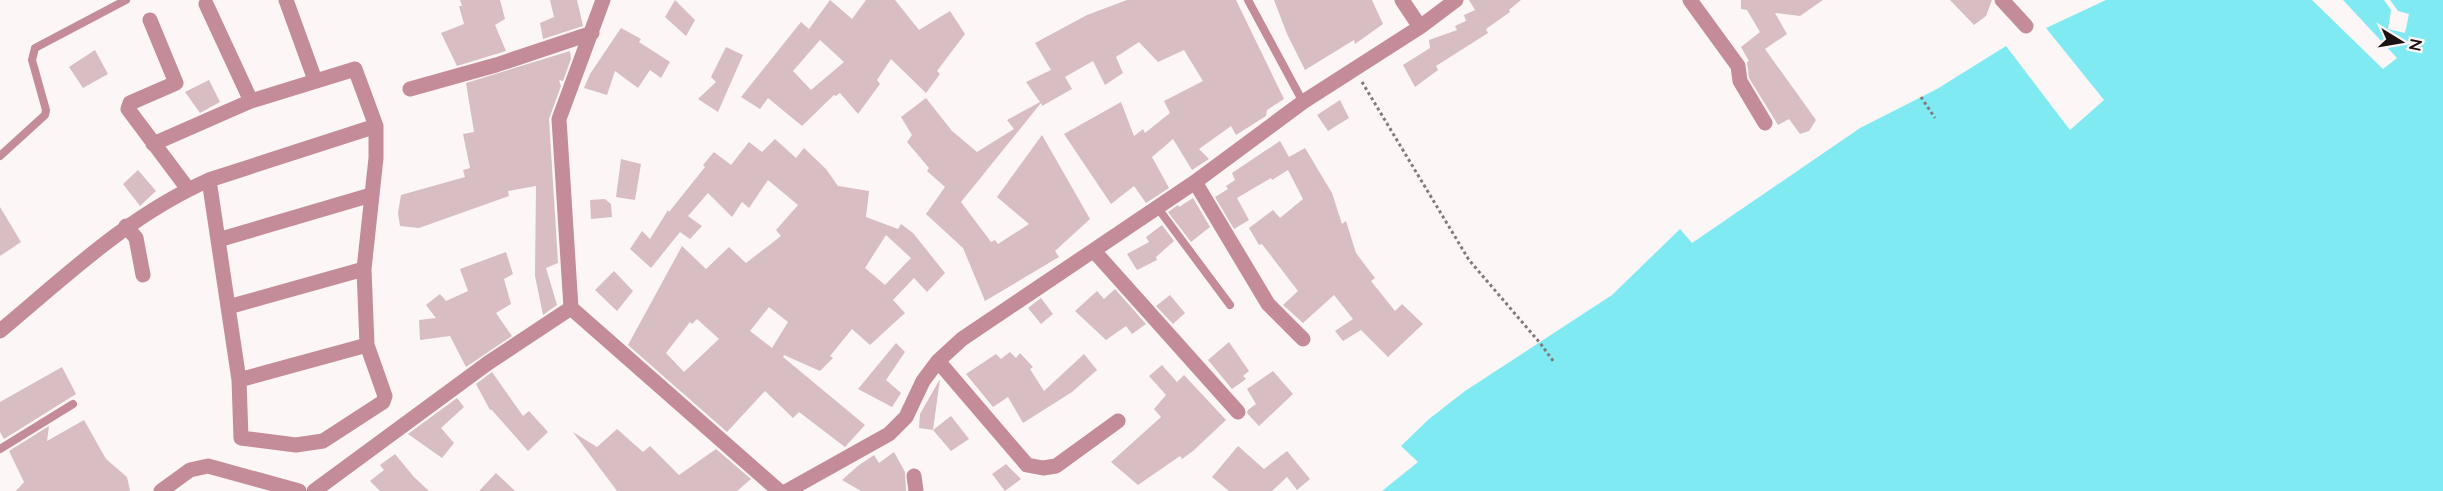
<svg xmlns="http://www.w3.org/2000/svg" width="2443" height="491" font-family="Lato,sans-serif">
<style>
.water{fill:#80eaf3}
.building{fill:#d8bdc2;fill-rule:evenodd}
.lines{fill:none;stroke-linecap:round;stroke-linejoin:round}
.path{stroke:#817a7b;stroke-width:3;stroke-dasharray:3 3;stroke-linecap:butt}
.lane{stroke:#c48b98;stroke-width:8}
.street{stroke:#c48b98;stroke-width:15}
</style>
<rect width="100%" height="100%" fill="#fcf6f7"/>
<!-- water -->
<path class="water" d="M2106,0H2312L2383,69L2397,58L2343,0H2384L2391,10L2388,29L2405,33L2409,14L2398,11L2390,0H2443V491H1382L1418,462L1401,446L1429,419L1465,391L1612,295L1680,229L1692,243L1860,128L1937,89L2006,46L2070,130L2104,100L2046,28Z"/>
<!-- building -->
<path class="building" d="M460,0H500L505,19L495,25L506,51L457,66L441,33L464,24L459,6H462Z
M550,0H577L583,26L543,39L540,23L554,17Z
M675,0L695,20L686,36L665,17Z
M830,0L852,19L866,0H895L919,30L950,11L965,34L937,71L940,74L926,93L891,59L877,80L880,84L858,114L840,93L836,96L834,95L802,126L768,98L760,109L741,97L801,22L809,29ZM820,40L844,62L811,90L793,71Z
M1127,0H1236L1284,99L1267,110L1266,116L1236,135L1231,126L1199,149L1209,159L1192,170L1173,139L1152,157L1169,188L1146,203L1134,186L1111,204L1064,134L1121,102L1134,136L1143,129L1145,133L1170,113L1164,101L1203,81L1184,50L1158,62L1139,42L1116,57L1123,73L1105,85L1093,61L1065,77L1072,89L1042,106L1041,103L961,202L991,242L995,240L998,244L1029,224L997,197L1042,135L1090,219L1055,251L1059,257L985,301L963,248L926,214L945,187L927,171L929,168L907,142L912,135L901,117L926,98L952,131L977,152L1014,129L1007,120L1040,102L1026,82L1051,70L1035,43L1087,15Z
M1274,0H1372L1383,24L1355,44L1354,40L1305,70L1287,34Z
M1469,0H1521L1509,10L1510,12L1486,29L1488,33L1436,66L1438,70L1415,87L1403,65L1430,48L1429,40L1457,30L1455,26L1466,21L1464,15L1475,10Z
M1741,0H1823L1800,16L1775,13L1787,34L1765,49L1816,120L1809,131L1800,134L1789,119L1778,125L1749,78L1747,62L1749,61L1741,47L1760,32L1747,10L1741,9Z
M1950,0H1992L1986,16L1974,25Z
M621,28L641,39L639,42L670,62L661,78L650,70L638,88L615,71L607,95L584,88L590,74Z
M726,47L743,55L718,112L698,99L716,82L711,77Z
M95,50L108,74L83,88L69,67Z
M570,51L571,59L563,81L559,80L561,86L549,119L558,263L546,268L557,305L543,315L535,276L536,186L508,191L509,196L419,228L400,226L398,213L401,195L465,177L463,170L470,168L463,134L474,132L466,83Z
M209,80L220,102L200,113L185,92Z
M1340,100L1349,118L1328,131L1317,115Z
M775,139L796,158L804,148L826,169L838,186L869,191L866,217L898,229L901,224L913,233L945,273L927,292L914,278L893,300L905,313L870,345L852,329L830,356L833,358L820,371L784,355L783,357L865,425L845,447L799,412L793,418L765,391L727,432L628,345L682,246L706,269L729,247L746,263L781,236L776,230L798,205L768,180L749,208L742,202L732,217L708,193L688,216L702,226L690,239L680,232L651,268L630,249L642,231L650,239L668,210L669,212L705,167L703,165L714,152L731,165L749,142L762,152ZM886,235L911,258L885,285L865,268ZM769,307L788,322L772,348L750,331ZM697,319L719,339L684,372L666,353L690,322L692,324Z
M1280,141L1289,157L1305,148L1332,193L1342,224L1346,221L1356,253L1375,278L1371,281L1395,311L1402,304L1423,324L1388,357L1361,330L1343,341L1335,331L1353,319L1334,295L1303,323L1283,305L1298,291L1262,244L1259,245L1249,228L1273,210L1280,218L1303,199L1288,170L1272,180L1271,178L1237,198L1249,220L1234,229L1215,197L1228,189L1226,186L1235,180L1232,173Z
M621,159L641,164L635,200L616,197Z
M138,170L156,191L140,206L123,184Z
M1193,198L1210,227L1191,242L1168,212L1178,205L1179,207Z
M605,199L611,204L612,217L591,219L590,200Z
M0,207L21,242L0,256Z
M1162,225L1174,241L1156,257L1157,260L1137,270L1127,254L1149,242L1146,237Z
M506,252L513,274L504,279L511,304L496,313L512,336L466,367L450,336L420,340L419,320L436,318L426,305L440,294L446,301L468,291L460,269Z
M614,271L633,291L617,311L595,290Z
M1115,289L1146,324L1132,334L1126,326L1106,340L1075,311L1097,291L1104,299Z
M1170,295L1185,313L1173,324L1156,306Z
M1041,298L1053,314L1041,324L1028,308Z
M1229,342L1249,371L1243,376L1246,379L1232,389L1208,360Z
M896,343L905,352L886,380L901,393L892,407L858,389Z
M1010,352L1016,358L1020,353L1033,367L1030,369L1044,391L1084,354L1097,370L1072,392L1023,423L1008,397L993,407L966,374L996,354L1001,359Z
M1162,365L1177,382L1184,375L1226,420L1193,451L1182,459L1180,456L1138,485L1111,462L1161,417L1154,409L1166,395L1149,376Z
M62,367L76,394L4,439L0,432V402Z
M1273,371L1293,394L1259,426L1247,413L1248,410L1256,404L1247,389Z
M492,372L523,416L529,411L548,432L528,451L491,409L490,410L476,384Z
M940,379L933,430L919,428L920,414Z
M457,398L464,407L441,428L454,443L442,458L408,434Z
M951,416L969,439L951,451L933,430Z
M84,420L106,459L127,477L130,491H16L24,482L9,451L49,426L47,441Z
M617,429L643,452L650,446L679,475L716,449L751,479L737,491H617L573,432L597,447Z
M1238,446L1264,469L1287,451L1310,479L1297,490L1287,477L1272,491H1229L1212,477Z
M894,452L905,472L906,491H861L842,480L859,465L874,455L879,463Z
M395,454L414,477L429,491H380L370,481L384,470L380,465Z
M1006,464L1021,479L1005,491L992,474Z
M496,473L515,491H479Z"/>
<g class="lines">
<!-- path -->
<path class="path" d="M1362,82L1469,260L1540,343L1554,362
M1921,97L1935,118"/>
<!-- lane -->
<path class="lane" d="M1248,0L1303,102
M0,156L45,115L46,110L32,60L35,48L126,0
M1157,207L1230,305
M0,449L73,404"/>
<!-- street -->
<path class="street" d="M286,0L315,80
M603,0L559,119L571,308L779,491
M1402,0L1420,27
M1690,0L1738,66L1740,81L1765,123
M2002,0L2026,26
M206,4L251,101
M150,20L176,83L130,103L128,109L188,189
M410,89L496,65L592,33
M153,144L251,101L355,69L376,126V158L364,269L367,345L385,396L383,402L323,441L296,445L241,438L239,380L209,180
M1195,182L1268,304L1303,339
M126,226L136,238L143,275
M218,240L371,195
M1094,251L1238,412
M228,307L364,269
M0,331C66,276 129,215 209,180L376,126
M938,361L1027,465L1043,468L1056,466L1118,421
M239,380L367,345
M914,476L916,491
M161,491L190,470L208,466L299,491
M314,491L488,363L571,308
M787,491L889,434L906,417L923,381L938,361L962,339L1195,182L1303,102L1420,27L1456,0"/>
</g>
<!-- north arrow -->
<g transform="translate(2401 42) rotate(101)" stroke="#fcf6f7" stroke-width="4.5" paint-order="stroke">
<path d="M0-4.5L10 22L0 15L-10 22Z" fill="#1c1315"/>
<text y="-9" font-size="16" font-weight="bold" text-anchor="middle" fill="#1c1315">N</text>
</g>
</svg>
